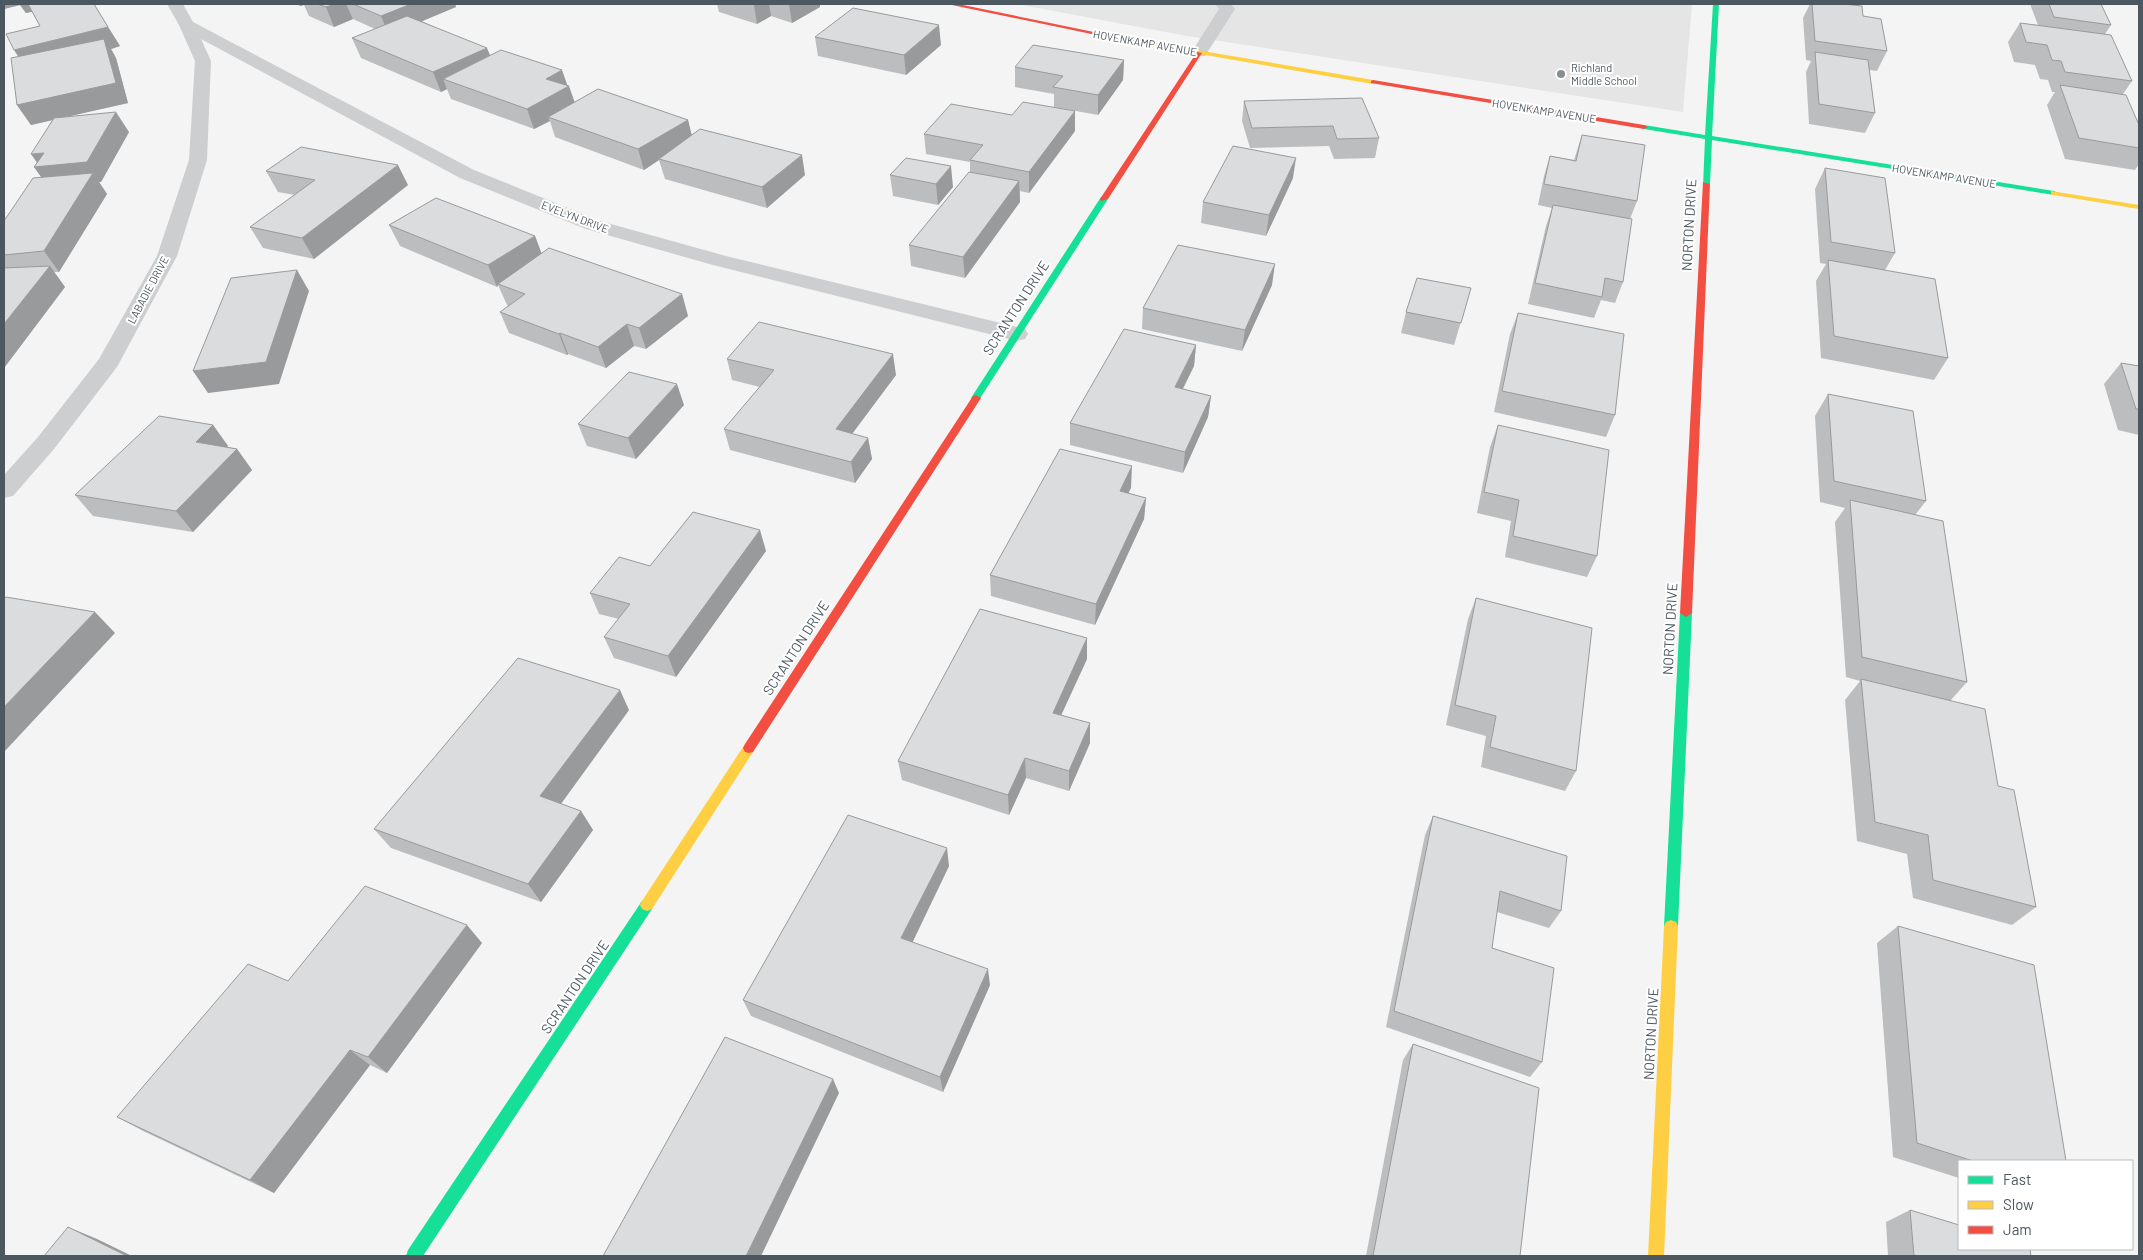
<svg xmlns="http://www.w3.org/2000/svg" width="2143" height="1260" font-family="Barlow,sans-serif">
<style>
.education{fill:#e6e5e5}
.lines{fill:none;stroke-linecap:round;stroke-linejoin:round}
.lane{fill:#cccecf;fill-rule:evenodd}
.street{fill:#cccecf;fill-rule:evenodd}
.fast{fill:#16e098;fill-rule:evenodd}
.slow{fill:#ffcf43;fill-rule:evenodd}
.jam{fill:#f24e42;fill-rule:evenodd}
.wall{fill:#bcbdbe}
.shaded-wall{fill:#999a9b}
.building{fill:#dbdcdd;stroke:#999a9b}
.poi-dot{fill:#878f93;stroke:#fff;stroke-width:2}
.labels{text-anchor:middle;stroke-width:4;stroke-linejoin:round;paint-order:stroke}
.far-street-label{font-size:11px;fill:#4c585f;stroke:#fff}
.far-poi-label{font-size:11px;fill:#4c585f;stroke:#fff;text-anchor:start}
.street-label{font-size:14px;fill:#4c585f;stroke:#fff}
</style>
<rect width="100%" height="100%" fill="#f4f4f4"/>
<!-- education -->
<path class="education" d="M1016,4H1692L1683,112L1187,36Z"/>
<g class="lines">
<!-- lane -->
<path class="lane" d="M1215,4H1231L1235,9L1205,56H1193L1191,53L1219,9Z"/>
<!-- street -->
<path class="street" d="M167,4H183L193,22L474,170L600,221L726,256L1025,329L1028,334L1025,339L1017,341L713,265L586,229L460,178L201,39L211,61L207,160L177,256L117,367L54,449L13,496L4,498V475L38,437L99,359L157,256L189,160L195,61L179,25Z"/>
<!-- fast -->
<path class="fast" d="M1713,4H1719L1712,136L2054,191L2058,193L2054,195L1712,140L1710,184L1703,186L1705,139L1644,129L1640,127L1644,125L1705,135Z
M1101,197L1108,199L979,400H973L971,398Z
M1686,609L1692,613L1678,926L1676,930L1671,932L1666,930L1664,926L1680,613Z
M647,899L652,901L654,905L652,909L423,1256H406L408,1250L642,901Z"/>
<!-- slow -->
<path class="slow" d="M1149,42L1373,80L1376,82L1373,84L1147,45V43Z
M2051,191L2139,205V209L2054,195H2051Z
M749,743L753,744L755,748L753,752L652,909L647,911L642,909L640,905L642,901L745,744Z
M1671,920L1676,922L1678,926L1664,1256H1648L1664,926L1666,922Z"/>
<!-- jam -->
<path class="jam" d="M947,4H958L1152,44L1149,46Z
M1197,52L1202,53L1108,199L1101,201L1100,199Z
M1373,80L1644,125L1648,127L1644,129L1371,83V81Z
M1703,182L1710,184L1692,613L1686,617L1680,613Z
M976,395L981,398L753,752L749,753L745,752L743,748L745,744L973,396Z"/>
</g>
<!-- wall -->
<path class="wall" d="M4,4H94L120,46L111,49L116,58L128,103L69,116L129,132L101,182H99L107,194L59,272H54L65,287L4,368V221L42,178L34,167L37,163L52,120L31,125L17,105L18,57L40,26L32,12L26,13L20,5L4,9Z
M296,4H455L456,7L422,21L490,55L567,86L574,102L688,120L691,135L805,175L767,208L665,179L659,160L644,170L555,137L550,121L534,129L451,99L447,89L441,92L361,58L352,38L375,29L353,19L334,27L309,16L304,5L300,6Z
M717,4H820V7L792,23L771,16L757,24L719,12Z
M1810,4H1843L1863,16L1887,51L1877,71L1869,70L1875,113L1865,133L1809,124L1806,72L1811,61L1806,60L1803,18Z
M2030,4H2101L2111,25L2105,34L2132,81L2123,94L2139,125V164L2135,170L2065,159L2047,105L2055,92H2052L2048,80L2040,79L2035,65L2014,62L2008,42L2020,23L2038,25Z
M815,37L941,45L906,75L818,56Z
M1124,60L1123,80L1098,115L1054,107V94L1015,87V67Z
M1244,101L1379,138L1375,158L1334,159L1329,146L1250,148L1242,121Z
M1075,131L1029,193L1020,191V202L965,278L911,266L909,245L970,172V162L926,154L924,134Z
M1582,135L1637,201L1630,219L1623,282L1615,303L1601,300L1594,318L1528,304L1546,226L1552,208L1538,205L1544,176L1550,156L1574,160Z
M1825,168L1895,253L1885,270L1948,358L1934,380L1821,358L1816,281L1826,264L1820,263L1815,189Z
M266,171L408,185L314,259L263,248L250,227L295,195L278,192Z
M890,175L953,187L938,205L893,196Z
M1293,178L1266,236L1201,223L1203,202Z
M389,225L535,236L541,253L682,294L688,316L646,349L634,346L606,368L568,354L567,355L509,333L500,312L508,306L507,305L498,285L497,287L400,246Z
M1272,285L1242,351L1142,329L1143,308Z
M1471,288L1454,345L1401,333L1406,312Z
M1518,313L1615,415L1606,437L1494,412L1510,334Z
M1196,345L1194,366L1183,389L1211,396L1208,417L1183,473L1070,445V423Z
M727,359L896,375L852,434L868,438L872,459L855,483L730,450L724,429L760,387L732,380Z
M2121,363L2139,366V435L2118,430L2104,384Z
M1828,394L1926,501L1915,515L1967,682L1950,701L1998,786L2036,907L2012,925L1913,898L1907,854L1857,841L1845,700L1860,681L1846,677L1835,522L1845,508L1820,502L1815,416Z
M684,405L636,459L587,446L578,424Z
M213,425L228,446L227,447L237,449L252,470L193,532L93,516L75,495Z
M1498,425L1597,556L1587,577L1505,557L1511,521L1477,513L1490,447Z
M1131,488L1128,493L1146,498L1144,519L1095,625L991,596L990,575Z
M766,551L676,677L614,658L604,637L619,619L599,614L590,593L650,566Z
M1476,598L1576,771L1565,791L1481,767L1486,736L1446,725L1468,619Z
M1087,659L1061,715L1090,723V743L1069,791L1026,778L1009,815L902,780L898,761Z
M629,710L561,804L581,811L593,830L541,902L391,848L374,829Z
M1433,816L1561,911L1549,928L1497,912L1492,948L1542,1062L1530,1077L1386,1027L1425,835Z
M949,866L912,942L990,985L943,1092L751,1016L743,1000Z
M1898,926L2066,1161H1959V1178L1893,1157L1877,943Z
M482,943L387,1073L370,1065L274,1193L143,1131L117,1117L288,981Z
M1413,1044L1520,1256H1366L1403,1060Z
M1910,1210L2031,1256H1888L1886,1222Z"/>
<!-- shaded-wall -->
<path class="shaded-wall" d="M4,4H65L26,13L20,5L4,9Z
M299,4H304V5L300,6Z
M335,4H346L353,19L334,27L326,7Z
M411,4H455L456,7L389,35L381,16Z
M756,4H769L771,16L757,24L754,5Z
M789,4H820V7L792,23Z
M939,25L941,45L906,75L904,55Z
M108,27L120,46L111,49L116,58L128,103L31,125L17,105L27,70L14,50Z
M487,48L495,67L443,79L447,89L441,92L433,72Z
M1124,60L1123,80L1098,115V95Z
M562,70L568,87L569,86L576,106L548,117L550,121L534,129L527,109L546,79Z
M1075,111V131L1029,193V172Z
M116,112L129,132L101,182H99L107,194L59,272L44,251L49,188L34,167H40L31,154L44,153Z
M688,120L693,140L659,159V160L644,170L638,149Z
M802,155L805,175L767,208L762,187Z
M1296,158L1293,178L1266,236L1269,215Z
M398,165L408,185L314,259L302,238Z
M951,166L953,187L938,205L936,184Z
M1019,181L1020,202L965,278L963,257Z
M535,236L543,257L498,284V285L497,287L488,265Z
M1275,264L1272,285L1242,351L1245,330Z
M50,266L65,287L4,368V324Z
M297,270L309,291L279,384L208,393L193,371Z
M682,294L688,316L646,349L639,328Z
M627,324L634,346L606,368L598,347Z
M560,333L568,354L567,355L559,334Z
M1196,345L1194,366L1173,408L1175,387Z
M893,354L896,375L840,450L836,429Z
M677,384L684,405L636,459L628,438Z
M1211,396L1208,417L1183,473L1185,452Z
M213,425L228,446L211,463L196,442Z
M868,438L872,459L855,483L851,462Z
M237,449L252,470L193,532L176,511Z
M1132,466L1131,488L1119,512L1120,491Z
M1146,498L1144,519L1095,625L1096,604Z
M760,530L766,551L676,677L668,656Z
M95,612L115,633L4,752V707Z
M1087,638V659L1053,733V713Z
M620,690L629,710L552,816L540,796Z
M1090,723V743L1069,791V771Z
M1025,758L1026,778L1009,815L1008,795Z
M581,811L593,830L541,902L528,884Z
M947,848L949,866L906,956L901,938Z
M467,925L482,943L387,1073L368,1057Z
M988,969L990,985L943,1092L940,1077Z
M350,1050L370,1065L274,1193L250,1180Z
M833,1079L839,1093L761,1256H746Z
M68,1227L97,1239L132,1256H127Z"/>
<!-- building -->
<path class="building" d="M28,4H94L108,27L14,50L6,34L40,26Z
M317,4H335L326,7Z
M353,4H411L381,16Z
M1812,4H1843L1862,6L1863,16L1881,19L1887,51L1815,41Z
M2049,4H2101L2111,25L2054,17Z
M853,8L939,25L904,55L815,37Z
M407,16L487,48L433,72L352,38Z
M2020,23L2111,35L2132,81L2065,72L2061,61L2052,60L2047,45L2026,42Z
M104,39L116,83L17,105L11,58Z
M1033,45L1124,60L1098,95L1053,87L1063,76L1015,67Z
M501,50L562,70L546,79L569,86L527,109L443,79Z
M1815,52L1868,60L1875,113L1819,104Z
M2060,85L2126,95L2139,125V148L2079,138Z
M598,89L688,120L638,149L548,117Z
M1362,98L1379,138L1337,139L1333,126L1252,128L1244,101Z
M1023,102L1075,111L1029,172L970,160L983,145L924,134L951,104L1012,115Z
M116,112L87,162L34,167L44,153L31,154L54,118Z
M700,129L802,155L762,187L659,159Z
M1582,135L1645,145L1637,201L1544,184L1550,156L1576,161Z
M1233,146L1296,158L1269,215L1203,202Z
M301,147L398,165L302,238L250,227L315,180L266,171Z
M906,158L951,166L936,184L890,175Z
M1825,168L1885,178L1895,253L1831,242Z
M969,172L1019,181L963,257L909,245Z
M93,173L44,251L4,255V221L33,178Z
M436,198L535,236L488,265L389,225Z
M1553,205L1632,219L1623,282L1605,278L1602,297L1535,283Z
M1178,245L1275,264L1245,330L1143,308Z
M549,248L682,294L639,328L627,324L598,347L560,333L559,334L500,312L525,294L498,284Z
M1828,260L1935,279L1948,358L1834,336Z
M50,266L4,324V268Z
M297,270L266,362L193,371L231,278Z
M1417,278L1471,288L1461,323L1406,312Z
M1518,313L1624,334L1615,415L1502,391Z
M759,322L893,354L836,429L868,438L851,462L724,429L774,370L727,359Z
M1124,329L1196,345L1175,387L1211,396L1185,452L1070,423Z
M2121,363L2139,366V409H2136Z
M629,372L677,384L628,438L578,424Z
M1828,394L1913,411L1926,501L1834,481Z
M159,416L213,425L196,442L237,449L176,511L75,495Z
M1498,425L1609,450L1597,556L1513,536L1519,500L1484,492Z
M1060,449L1132,466L1120,491L1146,498L1096,604L990,575Z
M1850,500L1943,521L1967,682L1862,657Z
M693,512L760,530L668,656L604,637L630,604L590,593L619,557L650,566Z
M6,597L95,612L4,707V599Z
M1476,598L1592,628L1576,771L1490,747L1496,716L1455,705Z
M980,609L1087,638L1053,713L1090,723L1069,771L1025,758L1008,795L898,761Z
M518,658L620,690L540,796L581,811L528,884L374,829Z
M1861,679L1985,709L1998,786L2014,790L2036,907L1933,880L1928,835L1875,822Z
M848,815L947,848L901,938L988,969L940,1077L743,1000Z
M1433,816L1567,856L1561,911L1500,891L1492,948L1554,968L1542,1062L1394,1011Z
M365,886L467,925L368,1057L350,1050L250,1180L117,1117L248,964L288,981Z
M1898,926L2034,965L2066,1161H1973L1917,1143Z
M725,1037L833,1079L746,1256H603Z
M1413,1044L1539,1088L1520,1256H1373Z
M1910,1210L1959,1225V1249H2030L2031,1256H1914Z
M68,1227L127,1256H44Z"/>
<!-- markers -->
<circle class="poi-dot" cx="1561" cy="74" r="5"/>
<g class="labels">
<!-- far-street labels -->
<g class="far-street-label">
<text transform="translate(1145 43) rotate(10)" y="4">HOVENKAMP AVENUE</text>
<text transform="translate(1544 111) rotate(9)" y="4">HOVENKAMP AVENUE</text>
<text transform="translate(1944 176) rotate(9)" y="4">HOVENKAMP AVENUE</text>
<text transform="translate(575 217) rotate(21)" y="4">EVELYN DRIVE</text>
<text transform="translate(148 290) rotate(-62)" y="4">LABADIE DRIVE</text>
</g>
<!-- far-poi labels -->
<g class="far-poi-label">
<text x="1571" y="72">Richland<tspan x="1571" dy="13">Middle School</tspan></text>
</g>
<!-- street labels -->
<g class="street-label">
<text transform="translate(1689 225) rotate(-87)" y="5">NORTON DRIVE</text>
<text transform="translate(1016 308) rotate(-57)" y="5">SCRANTON DRIVE</text>
<text transform="translate(1670 629) rotate(-87)" y="5">NORTON DRIVE</text>
<text transform="translate(796 648) rotate(-57)" y="5">SCRANTON DRIVE</text>
<text transform="translate(575 987) rotate(-56)" y="5">SCRANTON DRIVE</text>
<text transform="translate(1651 1034) rotate(-87)" y="5">NORTON DRIVE</text>
</g>
</g>
<!-- border -->
<rect width="2143" height="1260" fill="none" stroke="#4c585f" stroke-width="10"/>
<!-- legend -->
<rect x="1958" y="1160" width="175" height="90" fill="#ffffff" stroke="#b7bcbf"/>
<rect x="1968" y="1176" width="25" height="8" fill="#16e098" stroke="#b7bcbf"/>
<text x="2003" y="1185" font-size="15" fill="#4c585f">Fast</text>
<rect x="1968" y="1201" width="25" height="8" fill="#ffcf43" stroke="#b7bcbf"/>
<text x="2003" y="1210" font-size="15" fill="#4c585f">Slow</text>
<rect x="1968" y="1226" width="25" height="8" fill="#f24e42" stroke="#b7bcbf"/>
<text x="2003" y="1235" font-size="15" fill="#4c585f">Jam</text>
</svg>
